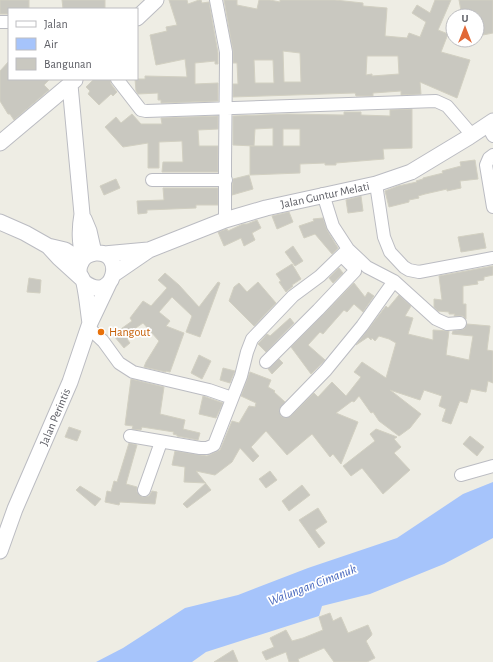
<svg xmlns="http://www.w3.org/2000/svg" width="493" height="662" font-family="'Alegreya Sans',sans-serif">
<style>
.water{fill:#a6c4fb}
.building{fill:#c9c8c0;stroke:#d2d0c2;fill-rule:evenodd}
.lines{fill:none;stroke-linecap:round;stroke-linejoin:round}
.minor-casing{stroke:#bbbcc2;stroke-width:14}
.tertiary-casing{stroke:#bbbcc2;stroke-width:17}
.minor{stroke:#fff;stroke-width:12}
.tertiary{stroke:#fff;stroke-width:15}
.food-dot{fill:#e8710a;stroke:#fff;stroke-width:1.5}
.labels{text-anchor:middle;stroke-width:3.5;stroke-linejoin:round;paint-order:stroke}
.street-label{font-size:12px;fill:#5c5d64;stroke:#fff}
.food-label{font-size:12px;fill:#c56008;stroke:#fff;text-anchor:start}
.water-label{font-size:13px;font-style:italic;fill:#4969be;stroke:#fff}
</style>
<rect width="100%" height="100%" fill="#eeede4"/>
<!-- water -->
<path class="water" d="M493,482V538L444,564L370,594L322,606L319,616L206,652L192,662H96L123,648L185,608L238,595L308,568L397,538L463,494Z"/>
<!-- building -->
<path class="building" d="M0,0H29V9H9V14H0Z
M62,0H105V9H63Z
M169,0H187L188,4L199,0H201L202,3L209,2L218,53V64H215V61L195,63V84L218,83V101L161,103V100H158V93L138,94L136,91L135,79H145V76L187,77L185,59L156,65L150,35L167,31L166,27L177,25Z
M224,0H237V5L257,9L259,0H270L280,2V0H335L363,3V6L387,8L385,36L407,38L409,33L420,37L426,22L412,13L417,5L430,13L435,0H451L438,30L448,34L441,52L470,60L457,98L420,82L421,94L401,95V91L373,93V96H356L355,93L233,97V84H238L237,63H233V51ZM283,51L300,53L301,82H284ZM367,56H398L399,74L372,76V74L366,75ZM254,60H273L274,83H255Z
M459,0H493V33L483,35L477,16H462Z
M9,61V79H50L44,85L49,90L14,120L10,114H8L0,101V71Z
M94,79H110L111,84L117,92L113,96L111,94L99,105L88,94L90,91L86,87Z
M412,109V148L383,149L384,159L336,163V165H325V163L300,164V173L250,175V146H254L233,145V116L287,114L344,115V112H361V115L390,116V110ZM273,128V146H254L255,129ZM283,129H300V146H283Z
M132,114L141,124H162L161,118L218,116V129L198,130L199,146H218V172H162L163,162H183L182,141L159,142V168H148V143L123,147L105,127L116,117L121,123Z
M475,160L478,179L460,181L461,188L447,191V189L425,194L418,196L419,198L409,200V202L389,207L385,191L398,186L417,182L416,181L423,179V178L443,173L442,171L461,166L460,162Z
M249,175L253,189L232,195L233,179Z
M116,179L120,188L104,195L100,186Z
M163,188H218V205H196V208L147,210V213L138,214L137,201L164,200Z
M361,196L363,211L348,213L346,200Z
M289,212L293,222L277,229L272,216Z
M323,218L327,230L338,248L332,254L315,234L304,238L299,226L314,221L313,219Z
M257,220L261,228L252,233L255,240L244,246L241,238L224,246L218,232L227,229L228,231L243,224H247Z
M483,233L486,248L461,252L458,237Z
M293,246L303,261L295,266L285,252Z
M292,264L301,279L292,285L293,286L286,292L279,282L281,281L276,274Z
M493,266V275L484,277V280L477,281L478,284L463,286V304H466V319L463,316H454L455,314H449V312L438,311L434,307V299L442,300L439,276Z
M339,268L343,273L333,283L329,278Z
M165,273L179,285L199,307L218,282L220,283L200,337L186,332L192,316L172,297L159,312L170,321L166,326L184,333L170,372L166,371V372L144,367L146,362L159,341L143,323L130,332L132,335L127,339L130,343L124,348L114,336H115L114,334L132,321L130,318L143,301L151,306L167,288L158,280Z
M29,278L41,280L40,293L27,292Z
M258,282L276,303L254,326L229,301L234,287L239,283L247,292Z
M354,283L365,297L368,292L374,296L363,312L354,304L347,312L344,310L329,327L323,334L320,332L308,345L325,360L311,374L291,347Z
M399,295L411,306L405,316L413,318L408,334L433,340V330L449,331L446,355L469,360L473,336L452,334L453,331L464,329L467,324L490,326L487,350L493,351V383L488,381L486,392L471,389L467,403L460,401L459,403L451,424L442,421L446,409L439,406L442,396L424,390L420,400L390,390L421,414L410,428L399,436L379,421L373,412L371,413L359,396L354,402L352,401L336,413L358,422L341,464L333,454L330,457L312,434L287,455L266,431L251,447L259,456L253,462L240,448L232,462L215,475L196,471L211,490L187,508L183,504L206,483L184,482L185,467L172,465L175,451L207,456L220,450L232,421L239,423L249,406L255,407L256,403L241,396L250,372L271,380L268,387L275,391L274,392L285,402L279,410L281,416L285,418L291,416L314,393L318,397L332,382L346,396L361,377L354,372L362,362L386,378L396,343L389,339L379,336L375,341L372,338L371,340L368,337L356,345L386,306L388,308Z
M290,318L294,323L266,352L258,344L267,334L270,336Z
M199,355L211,361L202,379L191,373Z
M279,359L283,363L272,374L268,369Z
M223,368L235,371L230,383L220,380Z
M131,379L164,387L160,414L185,420L183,429L200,433L198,440L177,436V435L173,434L174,432L142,427L141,430L132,429L133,426L125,425Z
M203,396L223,403L216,418L199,414Z
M69,427L81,431L77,441L65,437Z
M376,429L397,437L394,439L401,447L394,453L410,470L383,494L362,468L351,476L343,466L375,441L370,434Z
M470,436L484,447L477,456L463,444Z
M129,443L137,445L126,484L137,487V492L142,497L149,496L152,491L157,492L155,504L120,502L119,505L105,502L107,491L111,492L114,481L117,482Z
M270,471L277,480L266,488L259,479Z
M302,485L310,495L289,511L282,501Z
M80,486L101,499L95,506L76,490Z
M318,508L327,522L315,530L325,543L319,548L299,520Z
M330,613L333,621L341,617L348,633L368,625L372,634L371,636L366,641L375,658L367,662H334L324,648L298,659L299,662H289L286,652L266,660L262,652L274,647L270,638L286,630L292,641L303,638L323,630L319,617Z
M233,650L238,662H214Z"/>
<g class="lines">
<defs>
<path id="minor" d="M216,0L226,52V62L225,163V220
M0,22H9
M117,79L141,110L146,111L436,101L447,106L472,135
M487,125L493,136
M493,155L489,158L486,165L493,207
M152,180H226
M376,184L384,237L390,252L404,267L409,270L419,272L493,258
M323,194L333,226L348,249L367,267L394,281L436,319L447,324L460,323
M89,328L103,341L119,363L133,372L209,390L232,398
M266,362L318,310L355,271L354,268L342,256
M286,411L326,370L362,326L394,281
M130,436L200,448H207L214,445L241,376L247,352L252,339L293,296L320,276L348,249
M461,475L493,466
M144,490L161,442"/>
<path id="tertiary" d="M137,18L156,0
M70,85L82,214C79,231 80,242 83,259
M0,143L75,80
M84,219L89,231L94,253
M0,222L25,233L48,246L65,250L82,261
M48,246L59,258L81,278
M104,254L148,250
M114,274L149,250L225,220L266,208L376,184L411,172L469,137L493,121
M84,282C114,306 127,250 95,253C89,254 83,257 81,263C79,266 79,269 79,272C80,276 83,279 84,283C87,296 88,310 90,323
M0,551L15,509L70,382L90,323L109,283"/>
</defs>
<!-- minor casing -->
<use href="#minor" class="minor-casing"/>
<!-- tertiary casing -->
<use href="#tertiary" class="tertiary-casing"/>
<!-- minor -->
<use href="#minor" class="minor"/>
<!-- tertiary -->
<use href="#tertiary" class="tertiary"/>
</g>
<!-- markers -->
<circle class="food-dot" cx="101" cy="332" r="4"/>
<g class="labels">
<!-- street labels -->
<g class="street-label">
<text transform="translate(325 195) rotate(-12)" y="4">Jalan Guntur Melati</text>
<text transform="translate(55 417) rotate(-67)" y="4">Jalan Perintis</text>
</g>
<!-- food labels -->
<g class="food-label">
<text x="109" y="336">Hangout</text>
</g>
<!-- water labels -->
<g class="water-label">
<text transform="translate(312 584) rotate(-21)" y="5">Walungan Cimanuk</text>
</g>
</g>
<!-- legend -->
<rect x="8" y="8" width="130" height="72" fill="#ffffff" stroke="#bebec1"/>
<rect x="16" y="21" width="20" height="6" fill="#ffffff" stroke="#bebec1"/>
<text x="44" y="28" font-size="12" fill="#5c5d64">Jalan</text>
<rect x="16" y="38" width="20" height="12" fill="#a6c4fb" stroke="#bebec1"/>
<text x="44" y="48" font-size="12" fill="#5c5d64">Air</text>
<rect x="16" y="58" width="20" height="12" fill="#c9c8c0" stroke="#bebec1"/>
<text x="44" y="68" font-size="12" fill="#5c5d64">Bangunan</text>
<!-- north arrow -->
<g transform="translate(465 28)"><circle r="19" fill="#ffffff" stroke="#bebec1"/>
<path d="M0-3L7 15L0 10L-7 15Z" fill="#e16836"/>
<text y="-6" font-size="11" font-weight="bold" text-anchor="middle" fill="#5c5d64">U</text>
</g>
</svg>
